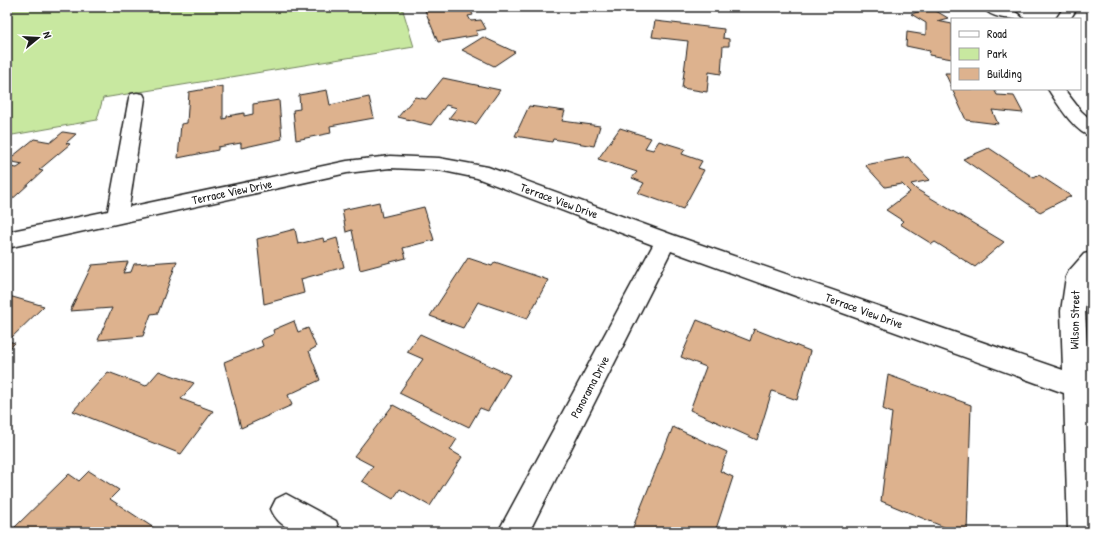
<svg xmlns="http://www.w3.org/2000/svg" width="1099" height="539" font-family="'Patrick Hand',sans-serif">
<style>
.green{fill:#c8e8a0;stroke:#72825e}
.building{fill:#ddb28e;stroke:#1c1c1c}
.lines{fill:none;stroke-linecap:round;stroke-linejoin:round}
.minor-casing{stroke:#1c1c1c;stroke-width:3}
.minor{fill:#fff;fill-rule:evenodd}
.labels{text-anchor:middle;stroke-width:3;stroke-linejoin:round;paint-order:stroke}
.street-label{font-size:12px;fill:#1c1c1c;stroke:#fff}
</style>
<rect width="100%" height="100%" fill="#fff"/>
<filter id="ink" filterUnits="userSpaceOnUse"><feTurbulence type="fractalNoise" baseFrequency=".025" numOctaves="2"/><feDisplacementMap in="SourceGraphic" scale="8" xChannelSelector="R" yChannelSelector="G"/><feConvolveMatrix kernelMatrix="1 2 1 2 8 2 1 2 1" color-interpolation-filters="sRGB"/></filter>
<g filter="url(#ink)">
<!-- green -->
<path class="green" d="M7,7H402L414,47L103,98L97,120L7,136Z"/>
<!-- building -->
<path class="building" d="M431,7H463L466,11H471L473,15L468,16L471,21L481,20L486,29L476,31L478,35L438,42L424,8Z
M931,8L948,18L937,21L952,24V59L929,55L930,51L906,46L907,32L926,35V23L911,14Z
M655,21L724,29L723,38L729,39V46H723L721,74L709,72L707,92L682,88L688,41L652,37Z
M483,37L515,52L494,66L462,50Z
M945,73H952V88Z
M443,78L500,90L476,124L449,118L457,108L446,105L431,125L398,117L415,97L426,99Z
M223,86V119L227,118V116L244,113V116L253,114V104L279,100L282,139L241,148V143L218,147V150L178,158L181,124L187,123L189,92Z
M952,89H994L997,95L1014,96L1023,113L992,110L998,124L966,120Z
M327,90L330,105L369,97L374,118L330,126L331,133L296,140L293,110L300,109L299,95Z
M529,106L565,111L562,121L600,126L594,146L553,139L552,142L515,136Z
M620,128L651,138L645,148L653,150L659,141L685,149L682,154L702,161L698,168L704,170L683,209L638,193L644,183L632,178L637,172L598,159Z
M63,132L76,134L66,143L70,144L39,170L43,171L7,204V169L9,167L17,168L23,164L7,161L34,139L51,142Z
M989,148L1034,178L1039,175L1071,196L1040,212L963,159Z
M908,157L930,180L911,184L916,189L1004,242L975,267L935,242L932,244L900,224L903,221L886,210L910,192L902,184L885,187L865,165Z
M379,202L382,217L424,207L434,240L403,248L406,258L360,270L352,230L346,232L342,210Z
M295,229L298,244L323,238L324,242L337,238L344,267L301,279L304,293L264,304L257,239Z
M468,258L492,266L495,262L548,280L527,319L478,302L463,328L430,316Z
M177,261L158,313L151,314L143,336L98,340L112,308L70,311L92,265L128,262L123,273L131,272L134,264Z
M9,296L44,306L8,341L15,343L7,351V298Z
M697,320L750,341L754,329L810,351L797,400L772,391L757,440L690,410L706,367L681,357Z
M294,321L298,332L308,328L316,347L309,351L320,380L288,395L292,405L241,428L224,362L263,346L261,340L274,334L273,330Z
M420,334L510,375L488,411L480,408L469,427L399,393L423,359L407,352Z
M159,371L194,383L181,399L213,411L181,454L73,411L108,372L146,386Z
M888,375L971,405L967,532H956L881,501L892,413L883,409Z
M393,405L457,439L450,450L462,457L430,506L400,489L393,499L362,481L373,466L354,456Z
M673,427L727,452L720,471L733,477L715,532H631Z
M89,471L119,490L110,499L160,532H18L13,529L69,474L79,481Z"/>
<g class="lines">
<defs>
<path id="minor" d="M983,7C996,7 1015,7 1023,19C1010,19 991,19 983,7Z
M1064,7H1078L1070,19H1056Z
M1048,89H1064L1081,111L1092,121V137C1074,132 1058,104 1048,89Z
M137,93L143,94L145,98L129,207L347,161L390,156L439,158L488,167L673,235L1063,370L1061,311L1066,277L1069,271L1084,254L1092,252V275L1088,280L1085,311L1089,379L1092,380V404L1090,403L1092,433V532H1068L1064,393L671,251L529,532H498L653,245L477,178L439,170L390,168L347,173L7,248V232L108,211L129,98L131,94Z
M286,494L336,521L340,532C314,532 283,538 271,509L276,499Z"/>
</defs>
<!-- minor casing -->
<use href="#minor" class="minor-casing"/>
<!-- minor -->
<use href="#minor" class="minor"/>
</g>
</g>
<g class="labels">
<!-- street labels -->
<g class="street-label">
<text transform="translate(232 192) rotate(-12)" y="4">Terrace View Drive</text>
<text transform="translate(559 201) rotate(20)" y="4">Terrace View Drive</text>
<text transform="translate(864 311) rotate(20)" y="4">Terrace View Drive</text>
<text transform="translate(1075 320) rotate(-89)" y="4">Wilson Street</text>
<text transform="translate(590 387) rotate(-62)" y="4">Panorama Drive</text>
</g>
</g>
<!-- margin -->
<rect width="1099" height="539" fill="none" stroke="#fff" stroke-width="24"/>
<rect x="12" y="12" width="1075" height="515" fill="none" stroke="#1c1c1c" stroke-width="1.5" filter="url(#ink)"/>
<!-- legend -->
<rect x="951" y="18" width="130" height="72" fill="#ffffff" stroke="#a4a4a4"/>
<rect x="959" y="31" width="20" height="6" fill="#ffffff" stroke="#a4a4a4"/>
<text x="987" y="38" font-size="12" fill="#1c1c1c">Road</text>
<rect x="959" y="48" width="20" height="12" fill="#c8e8a0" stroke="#a4a4a4"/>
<text x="987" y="58" font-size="12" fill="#1c1c1c">Park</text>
<rect x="959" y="68" width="20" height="12" fill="#ddb28e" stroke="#a4a4a4"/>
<text x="987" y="78" font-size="12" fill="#1c1c1c">Building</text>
<!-- north arrow -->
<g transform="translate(38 38) rotate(72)" stroke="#ffffff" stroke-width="3" paint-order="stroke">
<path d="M0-3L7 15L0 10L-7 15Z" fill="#1c1c1c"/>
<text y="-6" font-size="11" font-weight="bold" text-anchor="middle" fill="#1c1c1c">N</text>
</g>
</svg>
